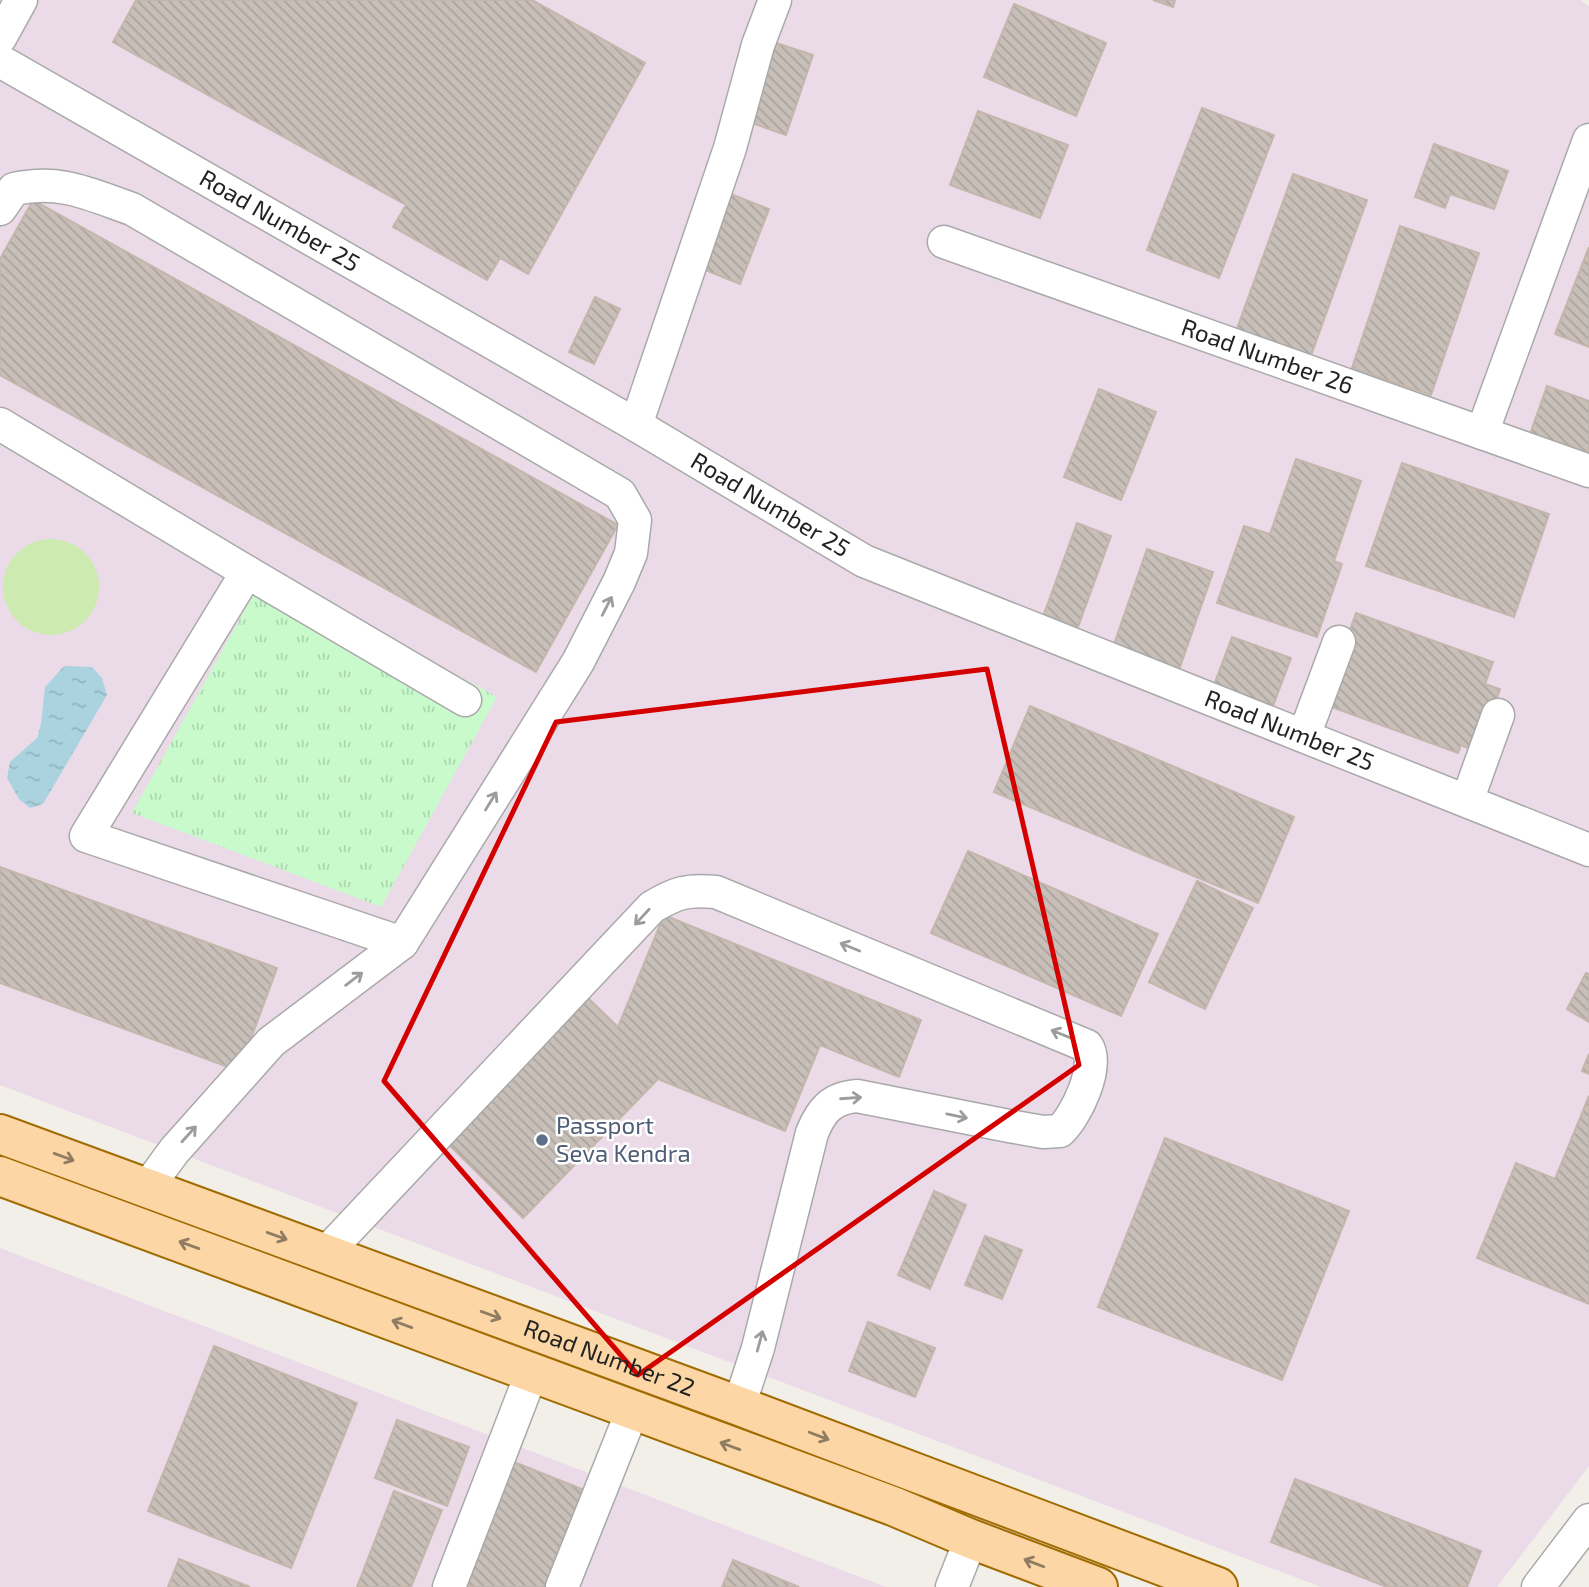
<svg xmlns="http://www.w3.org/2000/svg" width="1589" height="1587" font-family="'Exo 2',sans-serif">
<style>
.industrial{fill:#ebdbe8}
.grass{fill:#cdebb0}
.park{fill:url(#park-tufts)}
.water{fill:url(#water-ripples)}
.building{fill:url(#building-back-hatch);stroke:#c4b6ab;stroke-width:2}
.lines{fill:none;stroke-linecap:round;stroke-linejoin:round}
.minor-casing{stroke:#a9a9a9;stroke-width:35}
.major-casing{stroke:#a06b00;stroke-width:42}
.minor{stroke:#fff;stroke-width:32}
.major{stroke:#fcd6a4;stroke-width:38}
.oneway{stroke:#9c9c9c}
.oneway2{stroke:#8f7c63}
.marked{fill:none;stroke:#d40000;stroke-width:5;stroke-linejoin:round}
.service-dot{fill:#5c6f8a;stroke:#fff;stroke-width:2.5}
.labels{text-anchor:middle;stroke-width:5;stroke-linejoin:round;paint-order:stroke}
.street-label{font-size:24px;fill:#222;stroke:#fff}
.service-label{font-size:24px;fill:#4e5e75;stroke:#fff;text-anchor:start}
</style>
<defs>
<pattern id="park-tufts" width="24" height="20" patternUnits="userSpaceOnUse" patternTransform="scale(1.75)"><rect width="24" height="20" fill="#c8facc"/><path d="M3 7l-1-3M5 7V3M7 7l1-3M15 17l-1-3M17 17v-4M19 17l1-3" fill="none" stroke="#acd6af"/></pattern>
<pattern id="water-ripples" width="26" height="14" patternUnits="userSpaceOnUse" patternTransform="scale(1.75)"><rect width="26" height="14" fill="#aad3df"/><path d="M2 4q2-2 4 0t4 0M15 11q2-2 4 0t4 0" fill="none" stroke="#92b5bf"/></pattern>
<pattern id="building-back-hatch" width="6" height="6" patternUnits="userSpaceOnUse" patternTransform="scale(1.75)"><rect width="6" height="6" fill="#c7bfb8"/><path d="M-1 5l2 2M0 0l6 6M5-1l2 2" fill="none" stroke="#aba49e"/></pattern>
</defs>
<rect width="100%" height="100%" fill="#f2efe9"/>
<!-- industrial -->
<path class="industrial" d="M0,0H1580L1589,6V1466L1497,1587H1321L0,1085Z
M0,1248L886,1587H0Z"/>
<!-- grass -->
<path class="grass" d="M3 587a48 48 0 1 1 96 0a48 48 0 1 1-96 0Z"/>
<!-- park -->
<path class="park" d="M267,570L497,697L381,907L132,813Z"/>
<!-- water -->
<path class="water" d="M64,666L92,667L102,678L107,695L43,804L30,808L19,799L7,778L10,762L37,738L41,724L45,687Z"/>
<!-- building -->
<path class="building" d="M136,0H532L645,63L528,274L500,258L487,280L393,227L406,205L113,42Z
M1153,0H1175L1173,7Z
M1014,4L1106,43L1076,116L984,77Z
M776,43L813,55L786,135L749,122Z
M1202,108L1274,135L1219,278L1147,250Z
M978,111L1068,145L1040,218L950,185Z
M1434,144L1508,171L1494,209L1450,194L1445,208L1415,197Z
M1293,174L1367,200L1309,361L1235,334Z
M723,191L769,209L740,284L700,268Z
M33,200L618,525L536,672L0,375V259Z
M1400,226L1479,253L1431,395L1352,368Z
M1589,247V347L1555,334Z
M595,297L620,309L594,364L569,352Z
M1547,386L1589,401V462L1528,440Z
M1099,389L1156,412L1121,500L1064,477Z
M1296,459L1361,481L1334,561L1342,564L1317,637L1217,603L1244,526L1270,534Z
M1402,463L1549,514L1514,617L1366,566Z
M1077,523L1111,536L1078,627L1044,614Z
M1147,549L1213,572L1178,673L1112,650Z
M1356,613L1493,662L1485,684L1500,689L1477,752L1461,745L1458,753L1323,704Z
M1232,637L1291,658L1273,706L1214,685Z
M1030,706L1294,817L1258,903L994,792Z
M968,851L1158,934L1121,1016L931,933Z
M0,867L277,968L239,1071L0,983Z
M1197,881L1253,908L1205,1009L1149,982Z
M664,915L921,1020L899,1077L820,1045L785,1131L658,1079L523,1218L442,1138L583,993L618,1027Z
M1586,973L1589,974V1022L1567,1009Z
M1589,1054V1074L1582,1071Z
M1589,1096V1304L1477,1258L1516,1163L1555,1179Z
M1165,1138L1349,1211L1282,1380L1098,1307Z
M934,1191L966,1205L930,1289L898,1275Z
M985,1236L1022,1250L1002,1299L965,1285Z
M868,1322L935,1348L915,1397L849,1371Z
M214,1346L357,1403L291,1568L148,1511Z
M397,1420L469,1447L447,1506L375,1478Z
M514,1462L587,1491L549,1587H472L465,1585Z
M1295,1479L1481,1551L1467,1587H1387L1271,1542Z
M394,1491L442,1510L411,1587H357Z
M179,1559L250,1587H168Z
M733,1560L799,1587H722Z"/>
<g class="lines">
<defs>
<g id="minor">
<path d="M0,38L21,0"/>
<path id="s1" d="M0,61L636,425L864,561L1589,850"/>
<path d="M0,209L14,189C61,179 89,194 132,209L620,494L635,520L631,553L619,582L578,662L402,943L271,1042L174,1151L147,1188"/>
<path id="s2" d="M944,242L1589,471"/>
<path d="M0,424L247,572L465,700"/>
<path d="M636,425L730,148L758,45L775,0"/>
<path d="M1482,433L1589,140"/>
<path d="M247,572L86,836L402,943"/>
<path d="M1304,736L1339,642"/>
<path d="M1467,801L1498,715"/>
<path d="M325,1254L652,907C676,893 687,889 716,892L1087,1046C1100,1067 1076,1116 1060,1131L1043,1132L1009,1126L857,1096C831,1098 821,1111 812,1133L758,1348L739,1406"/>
<path d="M449,1587L532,1372"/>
<path d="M562,1587L633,1409"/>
<path d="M952,1587L971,1539"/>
<path d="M1538,1587L1589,1520"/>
</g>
<g id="major">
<path id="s3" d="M0,1134L739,1406L1218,1587"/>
<path d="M0,1176L893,1506L971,1539L1098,1587"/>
</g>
</defs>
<!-- minor casing -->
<use href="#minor" class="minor-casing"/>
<!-- major casing -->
<use href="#major" class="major-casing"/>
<!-- minor -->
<use href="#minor" class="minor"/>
<!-- major -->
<use href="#major" class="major"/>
</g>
<!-- one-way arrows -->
<defs><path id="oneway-shaft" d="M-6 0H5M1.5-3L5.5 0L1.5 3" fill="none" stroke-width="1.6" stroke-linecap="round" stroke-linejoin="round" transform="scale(1.75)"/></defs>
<g class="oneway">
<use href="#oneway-shaft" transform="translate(607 606) rotate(-63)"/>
<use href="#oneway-shaft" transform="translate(491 801) rotate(-58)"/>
<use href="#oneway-shaft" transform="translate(642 917) rotate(133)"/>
<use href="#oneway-shaft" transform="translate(850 947) rotate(-158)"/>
<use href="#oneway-shaft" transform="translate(354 979) rotate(-37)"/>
<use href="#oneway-shaft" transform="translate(1061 1034) rotate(-158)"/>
<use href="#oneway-shaft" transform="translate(851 1098) rotate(-4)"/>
<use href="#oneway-shaft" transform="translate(957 1116) rotate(12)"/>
<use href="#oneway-shaft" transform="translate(189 1134) rotate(-48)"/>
<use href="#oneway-shaft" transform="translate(760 1341) rotate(-75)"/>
</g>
<g class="oneway2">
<use href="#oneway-shaft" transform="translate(64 1157) rotate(20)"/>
<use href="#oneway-shaft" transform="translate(277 1236) rotate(20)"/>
<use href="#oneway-shaft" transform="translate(189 1245) rotate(-160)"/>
<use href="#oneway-shaft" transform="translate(491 1315) rotate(20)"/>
<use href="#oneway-shaft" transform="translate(402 1324) rotate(-160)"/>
<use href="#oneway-shaft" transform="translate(819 1436) rotate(21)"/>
<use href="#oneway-shaft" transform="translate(730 1446) rotate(-160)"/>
<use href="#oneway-shaft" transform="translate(1034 1563) rotate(-159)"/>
</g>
<!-- marked area -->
<path class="marked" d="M987,669L1079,1065L638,1375L384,1081L556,722Z"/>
<!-- markers -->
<circle class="service-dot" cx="542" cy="1140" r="7"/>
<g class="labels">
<!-- street labels -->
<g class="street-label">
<text dy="8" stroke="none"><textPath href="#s1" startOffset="322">Road Number 25</textPath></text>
<text dy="8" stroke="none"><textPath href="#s2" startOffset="343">Road Number 26</textPath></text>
<text dy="8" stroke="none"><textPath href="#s1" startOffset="889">Road Number 25</textPath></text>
<text dy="8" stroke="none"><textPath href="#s1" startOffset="1456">Road Number 25</textPath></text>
<text dy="8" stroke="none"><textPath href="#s3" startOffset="649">Road Number 22</textPath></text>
</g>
<!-- service labels -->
<g class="service-label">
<text x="556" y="1134">Passport<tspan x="556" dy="28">Seva Kendra</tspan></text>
</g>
</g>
</svg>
